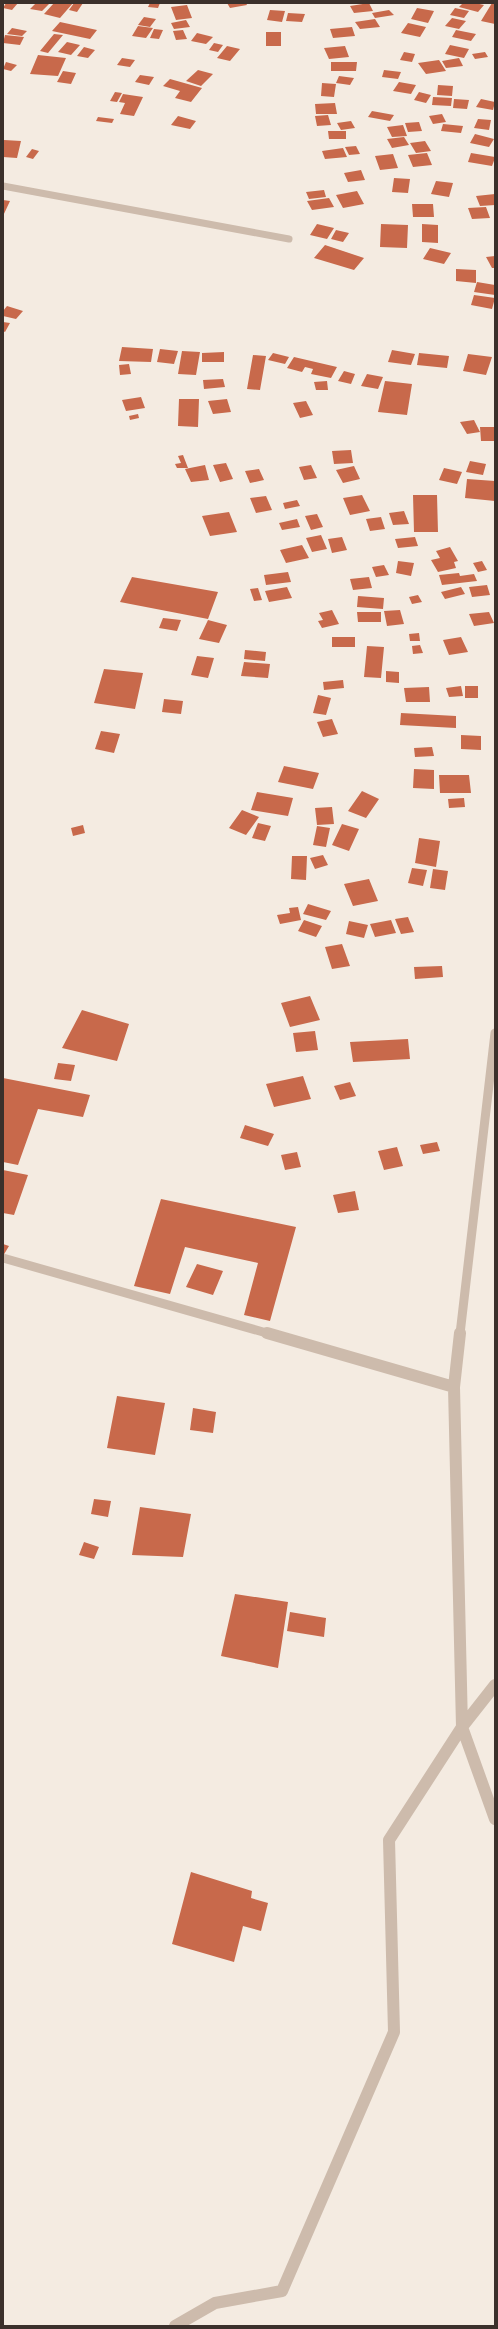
<svg xmlns="http://www.w3.org/2000/svg" width="498" height="2329" font-family="'Exo 2',sans-serif">
<style>
.building{fill:#c8694b}
.lines{fill:none;stroke-linecap:round;stroke-linejoin:round}
.street-far2{stroke:#cdbbac;stroke-width:7}
.street-far1{stroke:#cdbbac;stroke-width:9}
.street{stroke:#cdbbac;stroke-width:12}
</style>
<rect width="100%" height="100%" fill="#f4ebe1"/>
<!-- building -->
<path class="building" d="M6,3H18L12,10L3,8Z
M36,3H45L49,4L42,11L30,9Z
M54,3H73L60,18L44,14Z
M74,3H83L77,12L69,10Z
M150,3H160L158,8L148,7Z
M227,3H246L247,5L230,8Z
M369,3L373,11L354,13L350,6Z
M463,3H475L484,5L478,12L459,7Z
M492,3H495V24L481,21Z
M187,5L192,18L176,20L171,7Z
M417,8L434,11L428,23L411,19Z
M455,8L469,11L464,18L450,15Z
M270,10L285,11L282,22L267,20Z
M389,10L394,15L375,18L372,13Z
M288,13L305,14L302,22L286,21Z
M144,17L156,19L150,27L138,25Z
M452,18L466,21L459,29L445,26Z
M375,19L380,27L360,29L355,22Z
M186,20L190,27L174,29L171,23Z
M60,22L97,30L90,39L52,31Z
M408,23L426,27L420,37L401,33Z
M138,26L153,28L146,38L132,36Z
M352,27L355,36L333,38L330,29Z
M12,28L27,31L22,36L7,34Z
M154,29L163,30L159,39L150,38Z
M183,30L187,39L176,40L173,31Z
M456,30L476,34L471,41L452,37Z
M266,32H281V46H266Z
M197,33L213,37L206,44L191,41Z
M54,34L63,35L48,53L40,51Z
M5,35L24,37L20,45L3,43Z
M67,42L80,45L71,55L58,52Z
M214,43L223,45L218,52L209,50Z
M450,45L469,49L464,58L445,54Z
M227,46L240,49L230,61L217,58Z
M345,46L349,57L329,59L324,48Z
M84,47L95,50L88,58L77,56Z
M404,52L415,54L412,62L400,60Z
M485,52L488,57L475,59L472,54Z
M38,55L66,58L58,76L30,74Z
M122,58L135,60L130,67L117,65Z
M459,58L463,66L446,68L442,61Z
M439,60L446,71L426,74L418,63Z
M6,62L17,65L11,71L3,69Z
M331,62H357L356,71H331Z
M198,70L213,74L201,86L186,81Z
M384,70L401,72L398,79L382,77Z
M63,71L76,73L71,84L57,82Z
M140,75L154,77L149,85L135,82Z
M339,76L354,78L350,85L336,83Z
M170,79L202,88L191,102L175,98L180,91L163,86Z
M399,82L416,85L411,94L393,91Z
M322,83L336,84L334,97L321,96Z
M438,85L453,86L452,96L437,95Z
M115,92L122,93L117,102L110,101Z
M419,92L431,95L426,103L414,100Z
M123,94L143,97L134,116L120,114L125,103L119,102Z
M433,97L452,98L451,106L432,105Z
M454,99L469,100L467,109L453,108Z
M481,99L495,102L493,110L476,107Z
M335,103L337,114H316L315,104Z
M372,111L394,115L390,121L368,117Z
M442,114L446,122L433,124L429,116Z
M328,115L331,125L317,126L315,116Z
M178,116L196,121L190,129L171,125Z
M98,117L114,119L112,123L96,121Z
M478,119L491,120L489,130L474,128Z
M351,121L355,128L341,130L337,123Z
M419,122L422,131L408,132L405,123Z
M443,124L463,126L461,133L441,131Z
M403,125L407,136L392,137L387,127Z
M328,131H346V139H329Z
M475,134L494,139L489,147L470,143Z
M404,137L409,145L392,148L387,139Z
M4,140L21,141L17,158L3,157Z
M425,141L431,151L416,153L410,143Z
M356,146L360,154L349,155L345,147Z
M343,148L347,157L325,159L322,151Z
M32,149L39,151L33,159L26,157Z
M427,153L432,165L413,167L408,155Z
M471,153L495,157V158L492,166L468,162Z
M393,154L398,168L380,170L375,156Z
M361,170L365,180L348,182L344,173Z
M394,178L410,179L408,193L392,192Z
M436,181L453,183L449,197L431,194Z
M324,190L326,197L309,199L306,192Z
M357,191L364,204L343,208L336,195Z
M495,194V205L480,206L476,196Z
M329,198L334,207L312,210L307,201Z
M3,200L10,201L3,216Z
M412,204H433L434,217H413Z
M486,207L490,218L472,219L468,208Z
M317,224L334,228L327,239L310,235Z
M381,224L408,225L407,248L380,247Z
M422,224L438,225V243L422,242Z
M336,230L349,233L343,242L331,239Z
M325,245L364,258L354,270L314,258Z
M430,248L451,253L444,264L423,259Z
M495,256V268H492L486,257Z
M456,269L476,270V283L456,281Z
M477,282L495,285V295L474,292Z
M474,295L495,298L492,309L471,305Z
M7,306L23,311L16,319L3,316V311Z
M3,322L10,323L5,332L3,331Z
M122,347L153,349L151,362L119,361Z
M160,349L178,351L174,364L157,362Z
M392,350L415,354L411,365L388,362Z
M182,351L200,352L196,375L178,374Z
M224,352V362H202V353Z
M273,353L289,357L285,364L268,360Z
M419,353L449,356L447,368L417,365Z
M468,354L492,357L486,375L463,371Z
M253,355L266,356L260,390L247,389Z
M294,357L337,367L331,378L311,374L313,369L305,367L302,372L287,368Z
M129,364L131,374L120,375L119,365Z
M344,371L355,374L351,384L338,381Z
M367,374L383,377L378,389L361,386Z
M223,379L225,387L204,389L203,380Z
M327,381L328,390H316L314,382Z
M385,381L412,384L407,415L378,412Z
M141,397L145,408L126,411L122,400Z
M179,399H199L198,427L178,426Z
M227,399L231,412L213,414L208,401Z
M306,401L313,415L300,418L293,403Z
M138,414L139,418L130,420L129,416Z
M474,420L480,432L467,434L460,422Z
M480,427H495V441H481Z
M351,450L353,463L334,464L332,451Z
M183,455L188,468H177L175,464L181,463L178,456Z
M470,461L486,464L483,475L466,472Z
M226,463L233,479L220,482L213,465Z
M205,465L209,480L191,482L185,469Z
M311,465L317,478L304,480L299,467Z
M354,466L360,479L343,483L336,470Z
M444,468L462,472L457,484L439,480Z
M259,469L264,480L250,483L245,471Z
M467,479L495,481V501L465,498Z
M362,495L370,511L350,515L343,498Z
M413,495H437L438,532H414Z
M266,496L272,510L256,513L250,498Z
M297,500L300,506L285,509L283,503Z
M404,511L409,524L393,525L389,513Z
M229,512L237,532L210,536L202,516Z
M317,514L323,527L311,530L305,516Z
M381,517L385,529L370,531L366,519Z
M297,519L300,527L282,530L279,523Z
M321,535L327,549L312,552L306,538Z
M342,537L347,550L332,553L328,539Z
M415,537L418,546L398,548L395,539Z
M302,545L309,558L286,563L280,550Z
M450,547L458,561L454,562L456,568L438,572L431,560L440,558L436,551Z
M398,561L414,563L411,576L396,573Z
M482,561L487,570L478,572L473,563Z
M384,565L389,575L376,577L372,567Z
M288,572L291,582L266,585L264,575Z
M459,573L460,576L474,574L477,581L442,585L439,575Z
M132,577L218,592L208,619L120,602Z
M369,577L372,588L353,590L350,579Z
M487,585L490,595L472,597L469,587Z
M287,587L292,598L269,602L265,591Z
M461,587L465,594L445,599L441,592Z
M258,588L262,600L254,601L250,589Z
M418,595L422,602L412,604L409,597Z
M358,596L384,598L383,609L357,607Z
M332,610L339,624L322,628L318,621L323,620L319,613Z
M400,610L404,624L387,626L384,611Z
M357,612H381V622H358Z
M489,612L494,623L474,626L469,614Z
M163,618L181,620L177,631L159,628Z
M208,620L227,625L219,643L199,639Z
M419,633L420,641H410L409,634Z
M332,637H355V647H332Z
M461,637L468,652L449,655L443,640Z
M420,645L423,653L413,654L412,646Z
M367,646L384,647L381,678L364,677Z
M245,650L266,652L265,661L244,659Z
M197,656L214,658L208,678L191,675Z
M244,662L270,664L268,678L241,676Z
M104,669L143,673L135,709L94,703Z
M386,671L399,672V683L386,682Z
M343,680L344,688L324,690L323,682Z
M461,686L463,696L449,697L446,688Z
M465,686H478V698H465Z
M429,687L430,702H406L404,688Z
M318,695L331,698L326,715L313,713Z
M164,699L183,701L181,714L162,712Z
M401,713L456,716V728L400,725Z
M332,719L338,734L323,737L317,722Z
M101,731L120,734L114,753L95,749Z
M461,735L481,736V750L461,749Z
M432,747L434,756L415,757L414,748Z
M284,766L319,773L313,789L278,782Z
M414,769L434,770V789L413,788Z
M439,775H469L471,793H440Z
M362,791L379,799L366,818L348,811Z
M257,792L293,798L288,816L251,810Z
M464,798L465,807L449,808L448,799Z
M332,807L334,824L317,825L315,808Z
M242,810L259,817L246,835L229,828Z
M258,823L271,826L265,841L252,838Z
M342,824L359,829L349,851L332,845Z
M83,825L85,833L73,836L71,828Z
M317,826L330,828L326,847L313,845Z
M419,838L440,841L436,867L415,863Z
M323,855L328,865L315,869L310,858Z
M292,856H307L306,880L291,879Z
M412,868L427,870L423,886L408,883Z
M433,869L448,871L445,890L430,888Z
M369,879L378,901L353,906L344,884Z
M308,904L331,911L326,920L303,914Z
M298,907L301,920L280,924L277,915L290,913L289,908Z
M408,917L414,932L401,934L395,919Z
M304,920L322,926L316,937L298,931Z
M391,920L396,933L375,937L370,924Z
M349,921L368,925L364,938L346,934Z
M342,944L350,966L332,969L325,947Z
M442,966L443,977L415,979L414,967Z
M310,996L320,1020L290,1027L281,1003Z
M82,1010L129,1024L117,1061L62,1048Z
M315,1031L318,1050L296,1052L293,1033Z
M408,1039L410,1059L353,1062L350,1042Z
M58,1063L75,1065L71,1081L54,1079Z
M303,1076L311,1099L274,1107L266,1084Z
M3,1078L90,1095L83,1117L38,1109L18,1165L3,1162Z
M350,1082L356,1096L340,1100L334,1086Z
M245,1125L274,1134L268,1146L240,1138Z
M437,1142L440,1151L423,1154L420,1145Z
M397,1147L403,1166L384,1170L378,1151Z
M297,1152L301,1167L285,1170L281,1155Z
M3,1170L28,1175L14,1215L3,1213Z
M355,1191L359,1210L338,1213L333,1195Z
M161,1199L296,1227L270,1321L244,1315L258,1263L185,1247L170,1294L134,1286Z
M3,1244L9,1246L3,1256Z
M197,1264L223,1271L213,1295L186,1287Z
M117,1396L165,1403L155,1455L107,1448Z
M193,1408L216,1412L213,1433L190,1430Z
M94,1499L111,1501L108,1517L91,1514Z
M140,1507L191,1514L183,1557L132,1555Z
M84,1542L99,1547L94,1559L79,1555Z
M235,1594L288,1602L278,1668L221,1656Z
M290,1612L326,1618L324,1637L287,1631Z
M191,1872L252,1891L251,1898L268,1903L261,1931L243,1926L234,1962L172,1944Z"/>
<g class="lines">
<!-- street-far2 -->
<path class="street-far2" d="M3,186L289,239"/>
<!-- street-far1 -->
<path class="street-far1" d="M3,1258L270,1334
M460,1334L495,1033"/>
<!-- street -->
<path class="street" d="M267,1333L454,1387L460,1333
M495,1685L462,1727L495,1819
M175,2326L215,2303L282,2291L394,2032L389,1840L462,1727L454,1387"/>
</g>
<!-- border -->
<rect width="498" height="2329" fill="none" stroke="#3b302b" stroke-width="8"/>
</svg>
